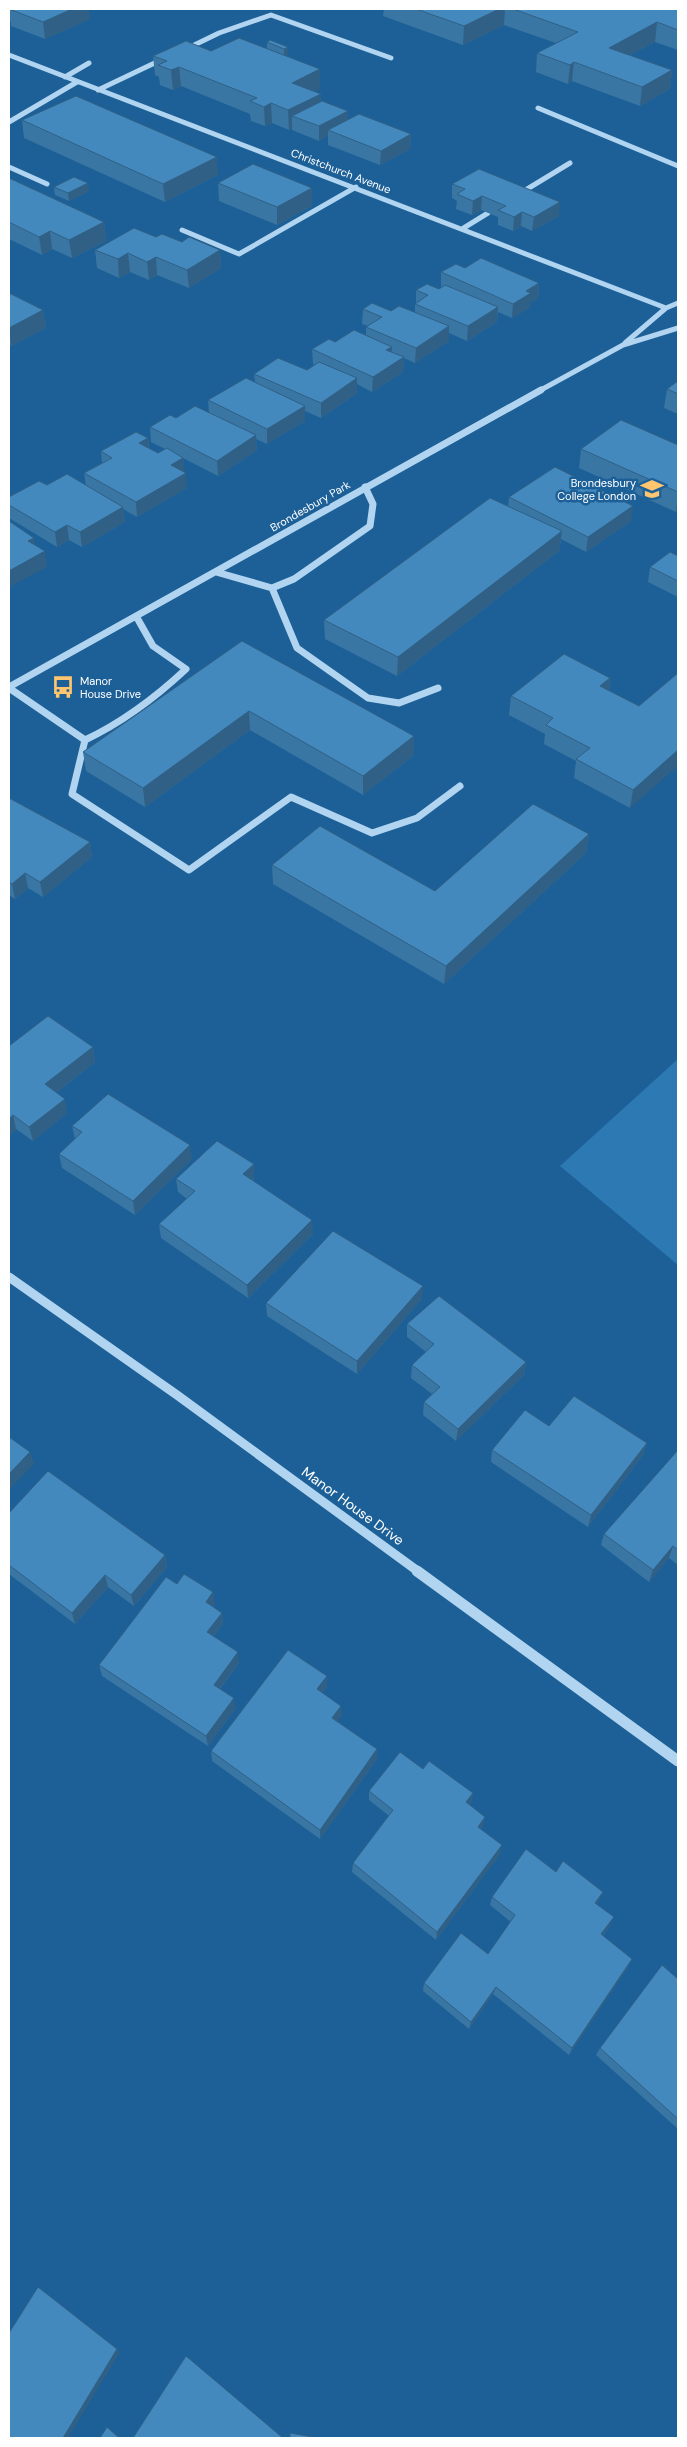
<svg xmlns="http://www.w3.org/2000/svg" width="687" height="2447" font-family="'DM Sans',sans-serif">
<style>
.green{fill:#2c79b3}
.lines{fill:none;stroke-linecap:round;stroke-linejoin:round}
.minor-far3{stroke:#b1d4f0;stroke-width:5}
.minor-far2{stroke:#b1d4f0;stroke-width:7}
.minor-far1{stroke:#b1d4f0;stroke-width:9}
.minor{stroke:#b1d4f0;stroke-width:11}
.wall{fill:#3a76a3}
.shaded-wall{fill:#306085}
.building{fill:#4489be;stroke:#306085}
.labels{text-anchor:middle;stroke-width:5;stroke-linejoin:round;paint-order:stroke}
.far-street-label{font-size:11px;fill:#fff;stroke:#1c6097}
.far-poi-label{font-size:11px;fill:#fff;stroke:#1c6097;text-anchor:end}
.street-label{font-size:14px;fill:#fff;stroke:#1c6097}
</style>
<rect width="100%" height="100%" fill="#1c6097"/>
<!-- green -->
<path class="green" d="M678,1059V1265L560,1166Z"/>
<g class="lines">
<!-- minor-far3 -->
<path class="minor-far3" d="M184,50L219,33L271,15L391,58
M9,55L666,308
M65,77L89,63
M98,90L163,59
M538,108L678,166
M9,122L77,82
M9,167L47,184
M519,194L570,163
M462,229L488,213
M182,230L239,254L356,187
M625,343L666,308L678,303
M539,391L623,345L678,328"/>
<!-- minor-far2 -->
<path class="minor-far2" d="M365,487L373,504L370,526L294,579L272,588L297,648L368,698L399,703L438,688
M216,572L272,588
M9,687L541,390
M9,688L85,740L72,794L189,870L291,797L372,833L417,818L460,786
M85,740C123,722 155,698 186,669L153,646L136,616"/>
<!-- minor-far1 -->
<path class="minor-far1" d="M9,1277L177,1395L419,1572"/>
<!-- minor -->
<path class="minor" d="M417,1571L678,1761"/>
</g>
<!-- wall -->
<path class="wall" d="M9,9L90,19L45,39L11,26V22L9,21Z
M384,9H678V50L655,42L630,55L672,70L670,89L640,106L572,81L568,84L536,72L537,53L556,43L504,25L463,45L383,16Z
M267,42L288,47V55L285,56L320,89L314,91L321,101L348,111V120L411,134L410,149L380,165L328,145V135L319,141L292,130V128L289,130L272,123L265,126L251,121L250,114L181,86L173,90L160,85L159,77L155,75L153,56L211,51L267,49Z
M22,120L218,175L165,202L24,138Z
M9,178L104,222L106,241L72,258L52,249L42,255L9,239Z
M218,183L312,188V206L277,225L219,201Z
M452,184L559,216L532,231L521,226L513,231L498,225V217L481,210L472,215L456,209L457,201L452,198Z
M54,187L89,191L69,201L55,195Z
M156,237L220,250L221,268L189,288L157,275L149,280L130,272L119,278L97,268L95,250Z
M465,268L539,283L538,298L530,303L529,308L512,318L498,312L497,322L467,341L449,333V341L415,363L404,358L403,372L372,392L357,384V393L321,418L305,411V421L267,444L256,439L257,450L218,476L183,458L184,472L187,488L137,517L123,509L125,522L82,547L69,540L57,547L9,518V497L47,485L86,486L84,473L102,463L101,451L148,438L149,448L158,453L165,449L151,442L150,427L176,418L209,413L208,400L255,382L254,374L307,370L315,365L313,364L312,349L335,342L366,335V327L368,326L362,324L363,309L415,312V304L416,303V290L439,289L442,287H441V272Z
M9,293L43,310L46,328L11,346L9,345Z
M678,381V414L664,408L667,389Z
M678,445V510L676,512L579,468L581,449Z
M509,497L631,521L586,552L561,539L559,551L397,676L325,639L324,620L508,507Z
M678,556V597L648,582L650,567Z
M242,641L414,755L363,795L250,730L145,807L86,771L83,752Z
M678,673L630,808L574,778L576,761L544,744L545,734L509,715L511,696L610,678L609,691L639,706Z
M9,798L90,842L92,857L43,897L28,888L15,899L9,895Z
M589,834L586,853L444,984L273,884L272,865L435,891Z
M9,1046L93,1047L95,1062L56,1093L67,1113L33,1141L16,1129L9,1136Z
M72,1126L192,1159L135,1215L62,1168L59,1154L75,1139Z
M254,1164V1178L253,1180L313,1234L248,1298L161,1238L159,1224L187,1199L178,1192L176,1179Z
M422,1299L357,1374L267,1316L266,1303Z
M407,1324L526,1362L524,1375L456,1441L423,1415L424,1402L432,1394L411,1378L412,1365L426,1352L407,1337Z
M549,1426L647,1443L643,1455L588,1527L491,1462L492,1450Z
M678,1450V1565L669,1558L649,1582L601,1545L604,1534Z
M9,1513L165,1555L167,1567L134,1606L108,1587L75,1624L9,1574Z
M177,1584L215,1604L213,1607L222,1613L223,1624L213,1637L239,1663L220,1689L236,1708L208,1746L102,1676L99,1665Z
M327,1676V1687L322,1693L342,1716L337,1721L377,1749V1759L320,1839L212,1761L211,1751Z
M369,1791L473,1793L471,1803L469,1805L483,1826L481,1829L500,1854L436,1940L352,1872L353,1863L389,1816L369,1800Z
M556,1872L603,1892L599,1900L596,1905L610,1926L603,1936L632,1959L628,1967L569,2055L493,1994L469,2029L423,1991L424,1983L488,1954L511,1922L490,1905L492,1897Z
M678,1979V2129L596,2055L600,2048Z"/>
<!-- shaded-wall -->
<path class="shaded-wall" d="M72,9H89L90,19L45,39L43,22Z
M499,9H505L504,25L463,45L464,26Z
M657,22L655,42L607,67L609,48Z
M288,47V55L284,56V49Z
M574,62L572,81L568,84L570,65Z
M179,67L181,86L173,90L171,70Z
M320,69V89L293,102L292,83Z
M672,70L670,89L640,106L642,87Z
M321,94V114L292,116V128L289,130L288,110Z
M271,103L272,123L265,126L264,107Z
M348,111V125L328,130V135L319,141V126Z
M411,134L410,149L380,165L381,151Z
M217,157L218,175L165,202L163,184Z
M88,183L89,191L69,201L68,193Z
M312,188V206L277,225V207Z
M482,196L481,210L472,215L473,201Z
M560,202L559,216L532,231L534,217Z
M522,212L521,226L513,231L514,217Z
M104,222L106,241L72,258L69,240Z
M50,231L52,249L42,255L39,237Z
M220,250L221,268L189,288L187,270Z
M128,253L130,272L119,278L118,259Z
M156,257L157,275L149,280L147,262Z
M539,283L538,298L530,303L529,308L512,318L513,304L526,291Z
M498,307L497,322L467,341L468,326Z
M43,310L46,328L11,346L9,328Z
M449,326V341L415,363L416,348Z
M392,347L391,362L386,350Z
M404,357L403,372L372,392L373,377Z
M357,378V393L321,418V403Z
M305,406V421L267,444V429Z
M256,435L257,450L218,476L217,461Z
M148,438L149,453L139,443Z
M183,458L185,473L171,465Z
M186,473L187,488L137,517L136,502Z
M678,497V510L676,512Z
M633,506L631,521L586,552L588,537Z
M123,507L125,522L82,547L80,532Z
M67,525L69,540L57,547L55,532Z
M562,531L559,551L397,676L398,657Z
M34,538L36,553L28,541Z
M45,551L47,567L9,587V571Z
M610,678L608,697L600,686Z
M249,711L250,730L145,807L143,788Z
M414,736V755L363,795V776Z
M678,750V766L630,808L633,790Z
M589,834L586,853L444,984L446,966Z
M90,842L92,857L43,897L40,882Z
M25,873L28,888L15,899L12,884Z
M93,1047L95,1062L48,1099L45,1084Z
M65,1099L67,1113L33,1141L29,1127Z
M13,1115L16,1129L9,1136V1119Z
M190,1145L192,1159L135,1215L133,1201Z
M254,1164V1178L244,1188L243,1174Z
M312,1220L313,1234L248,1298L247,1285Z
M423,1286L422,1299L357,1374V1361Z
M526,1362L524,1375L456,1441L458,1429Z
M647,1443L643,1455L588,1527L591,1515Z
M30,1452L34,1464L9,1490V1474Z
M673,1546L669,1558L649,1582L653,1570Z
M165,1555L167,1567L134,1606L131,1595Z
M105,1575L108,1587L75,1624L72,1613Z
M213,1592L215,1604L207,1614L206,1602Z
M222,1613L223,1624L208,1643L207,1632Z
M238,1652L239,1663L215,1695L214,1685Z
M327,1676V1687L317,1699V1689Z
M234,1698L236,1708L208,1746L206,1736Z
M341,1706L342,1716L332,1728V1718Z
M377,1749V1759L320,1839V1830Z
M473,1793L471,1803L464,1812L466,1802Z
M485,1817L483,1826L476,1836L478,1827Z
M502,1845L500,1854L436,1940L437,1932Z
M603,1892L599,1900L591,1912L595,1903Z
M614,1917L610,1926L598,1942L601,1934Z
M632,1959L628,1967L569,2055L572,2048Z
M496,1987L493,1994L469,2029L471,2022Z
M117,2349L120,2352L68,2438H63Z
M107,2427L110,2429L121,2438H119Z"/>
<!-- building -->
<path class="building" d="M9,9H72L43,22Z
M416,9H499L464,26Z
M513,9H678V30L657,22L609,48L672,70L642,87L574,62L570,65L537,53L578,32Z
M239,38L320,69L292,83L321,94L288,110L271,103L264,107L250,101L257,98L179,67L171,70L158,65L167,61L153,56L186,41L211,51Z
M270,40L288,47L284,49L267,42Z
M76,96L217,157L163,184L22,120Z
M322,101L348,111L319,126L292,116Z
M359,114L411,134L381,151L328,130Z
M253,164L312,188L277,207L218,183Z
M479,169L560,202L534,217L522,212L514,217L498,210L506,206L482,196L473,201L457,194L465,189L452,184Z
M74,177L88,183L68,193L54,187Z
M9,178L104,222L69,240L50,231L39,237L9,222Z
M134,228L156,237L162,234L182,242L189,237L220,250L187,270L156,257L147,262L128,253L118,259L95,250Z
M481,258L539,283L526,291L531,293L513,304L441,272L456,264L465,268Z
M427,284L439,289L445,285L498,307L468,326L415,304L428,295L416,290Z
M9,293L43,310L9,328Z
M372,303L391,311L399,306L449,326L416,348L366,327L382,317L363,309Z
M354,330L392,347L386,350L404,357L373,377L312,349L329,339L335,342Z
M278,358L307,370L319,362L357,378L321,403L254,374Z
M246,378L305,406L267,429L208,400Z
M678,381V394L667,389Z
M195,406L256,435L217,461L150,427L170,415L176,418Z
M621,420L678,445V492L581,449Z
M136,432L148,438L139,443L158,453L167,448L183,458L171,465L186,473L136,502L84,473L112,458L101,451Z
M555,467L633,506L588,537L509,497Z
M67,474L123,507L80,532L67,525L55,532L9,505V497L39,481L47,485Z
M490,498L562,531L398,657L324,620Z
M9,521L34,538L28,541L45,551L9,571Z
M670,552L678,556V581L650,567Z
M242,641L414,736L363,776L249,711L143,788L83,752Z
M564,654L610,678L600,686L639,706L678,673V750L633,790L576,759L590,748L546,725L553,718L511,696Z
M9,798L90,842L40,882L25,873L12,884L9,882Z
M533,804L589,834L446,966L272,865L320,826L435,891Z
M48,1016L93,1047L45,1084L65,1099L29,1127L13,1115L9,1119V1046Z
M108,1094L190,1145L133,1201L59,1154L82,1132L72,1126Z
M217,1141L254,1164L243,1174L312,1220L247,1285L159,1224L195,1191L176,1179Z
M333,1231L423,1286L357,1361L266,1303Z
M439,1296L526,1362L458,1429L424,1402L440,1387L412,1365L434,1344L407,1324Z
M574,1396L647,1443L591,1515L492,1450L525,1410L549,1426Z
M9,1437L30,1452L9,1474Z
M678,1450V1550L673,1546L653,1570L604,1534Z
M48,1471L165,1555L131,1595L105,1575L72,1613L9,1565V1513Z
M184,1574L213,1592L206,1602L222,1613L207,1632L238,1652L214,1685L234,1698L206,1736L99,1665L166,1577L177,1584Z
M288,1650L327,1676L317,1689L341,1706L332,1718L377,1749L320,1830L211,1751Z
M400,1752L423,1769L429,1761L473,1793L466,1802L485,1817L478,1827L502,1845L437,1932L353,1863L393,1810L369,1791Z
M526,1849L556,1872L563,1861L603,1892L595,1903L614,1917L601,1934L632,1959L572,2048L496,1987L471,2022L424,1983L461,1933L488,1954L515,1915L492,1897Z
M662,1965L678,1979V2119L600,2048Z
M38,2287L117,2349L63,2438H9V2333Z
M186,2356L283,2438H133Z
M107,2427L119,2438H100Z
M290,2433L318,2438H290Z"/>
<!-- icons -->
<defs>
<symbol id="school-bare" viewBox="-9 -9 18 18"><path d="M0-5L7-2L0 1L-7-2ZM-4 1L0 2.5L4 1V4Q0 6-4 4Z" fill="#ffc56f" stroke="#1c6097" stroke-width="2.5" paint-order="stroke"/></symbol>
<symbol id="bus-bare" viewBox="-9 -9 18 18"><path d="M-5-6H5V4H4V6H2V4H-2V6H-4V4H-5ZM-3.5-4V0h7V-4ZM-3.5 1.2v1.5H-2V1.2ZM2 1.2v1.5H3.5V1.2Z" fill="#ffc56f" stroke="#1c6097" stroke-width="2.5" paint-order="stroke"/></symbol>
</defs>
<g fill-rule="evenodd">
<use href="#school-bare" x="636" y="473" width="32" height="32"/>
<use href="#bus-bare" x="47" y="671" width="32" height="32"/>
</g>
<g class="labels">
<!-- far-street labels -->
<g class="far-street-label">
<text transform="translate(341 171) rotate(21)" y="4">Christchurch Avenue</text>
<text transform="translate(310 506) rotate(-30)" y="4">Brondesbury Park</text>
</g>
<!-- far-poi labels -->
<g class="far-poi-label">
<text x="636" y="487">Brondesbury<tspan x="636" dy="13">College London</tspan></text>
<text x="80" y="685" text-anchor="start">Manor<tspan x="80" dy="13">House Drive</tspan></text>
</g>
<!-- street labels -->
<g class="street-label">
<text transform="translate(353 1506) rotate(36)" y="5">Manor House Drive</text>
</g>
</g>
<!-- border -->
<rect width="687" height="2447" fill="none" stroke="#ffffff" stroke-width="20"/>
</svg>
